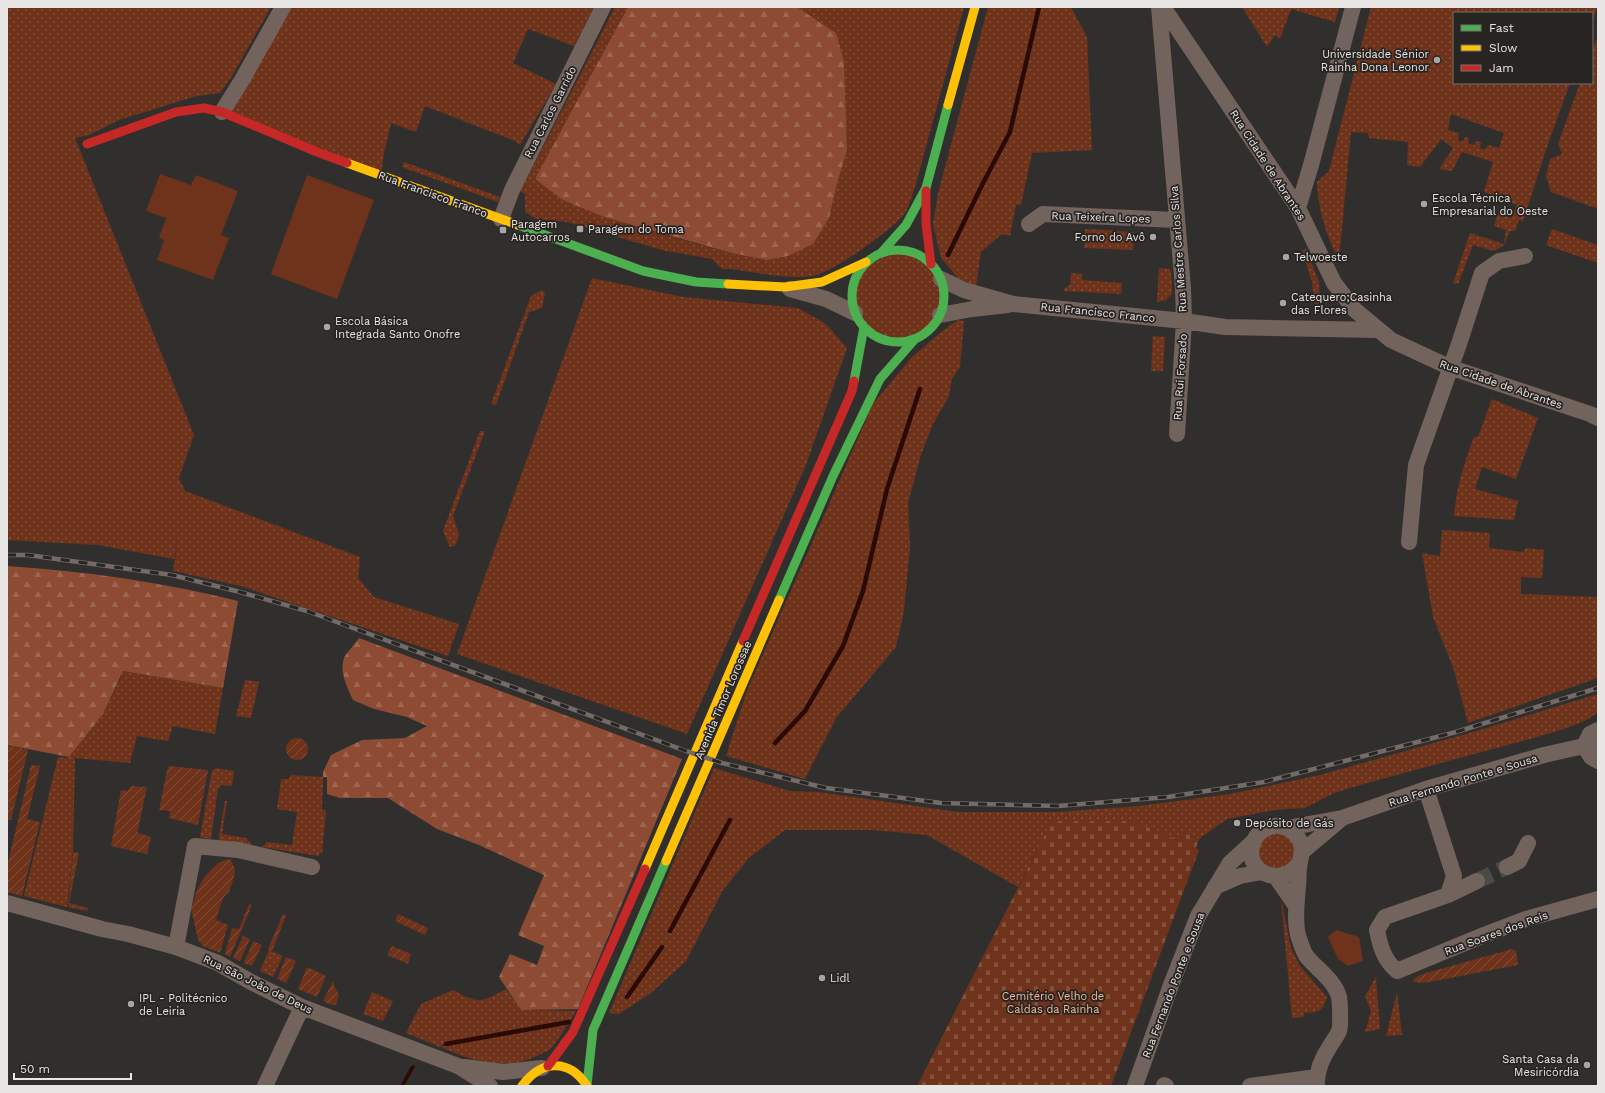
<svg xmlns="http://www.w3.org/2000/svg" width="1605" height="1093" font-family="'Work Sans',sans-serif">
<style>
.grass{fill:url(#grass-dots);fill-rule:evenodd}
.forest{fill:url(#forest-firs)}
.cemetery{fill:url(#cemetery-stones)}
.park{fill:#6f321b}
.garden{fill:url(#garden-furrows)}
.water{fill:#2c0a04}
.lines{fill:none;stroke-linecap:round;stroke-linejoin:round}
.stream{stroke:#2c0a04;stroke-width:4.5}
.street-tunnel{stroke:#4c4a49;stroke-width:16;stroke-dasharray:16 8;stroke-linecap:butt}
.street{stroke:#73635d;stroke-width:16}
.fast{stroke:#4caf50;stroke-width:9}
.slow{stroke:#ffc107;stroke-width:9}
.jam{stroke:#c62828;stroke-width:9}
.rail-casing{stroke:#746b68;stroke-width:4.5}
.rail{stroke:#282422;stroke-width:3;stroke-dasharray:9;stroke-linecap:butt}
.poi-dot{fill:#a8a6a5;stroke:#282422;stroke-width:1.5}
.labels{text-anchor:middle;stroke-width:3.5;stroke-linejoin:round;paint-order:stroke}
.poi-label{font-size:11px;fill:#e8e6e5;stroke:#282422;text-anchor:start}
.street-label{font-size:11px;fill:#e8e6e5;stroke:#282422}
.park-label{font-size:11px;fill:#f7b59d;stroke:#282422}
</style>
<defs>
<pattern id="grass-dots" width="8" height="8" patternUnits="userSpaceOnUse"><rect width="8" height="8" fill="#6f321b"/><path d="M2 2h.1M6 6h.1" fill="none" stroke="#84503c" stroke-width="1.8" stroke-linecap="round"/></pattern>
<pattern id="forest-firs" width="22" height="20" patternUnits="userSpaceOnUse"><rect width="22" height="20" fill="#8e4b33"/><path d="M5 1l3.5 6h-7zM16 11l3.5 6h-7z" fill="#9e6550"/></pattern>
<pattern id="cemetery-stones" width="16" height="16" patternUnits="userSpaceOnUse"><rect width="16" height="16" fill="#6f321b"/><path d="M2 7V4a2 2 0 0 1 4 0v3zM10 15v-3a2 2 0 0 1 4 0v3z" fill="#84503c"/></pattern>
<pattern id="garden-furrows" width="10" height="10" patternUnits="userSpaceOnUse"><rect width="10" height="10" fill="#6f321b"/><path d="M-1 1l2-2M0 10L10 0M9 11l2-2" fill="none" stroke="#84503c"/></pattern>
</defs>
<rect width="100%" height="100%" fill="#312f2d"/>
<!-- grass -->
<path class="grass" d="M7,7H271L232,76L220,93L196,96L119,120L89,135L75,138L194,435L179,478L185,491L360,557L358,578L374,597L459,624L448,656L241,586L173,571L179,527L174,559L98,545L7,540Z
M283,7H594L574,46L528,29L513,63L556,84L520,145L515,141L425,106L416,132L391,123L384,153L381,175L222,112Z
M615,7H628L535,180L604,217L676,238L732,253L766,260L829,218L837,184L847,150L844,61L836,33L797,7H964L915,187C912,195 910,205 905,213C895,228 834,271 816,275C794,281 755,272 731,269H722L712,259L662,250L567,222L536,219L525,212V194L518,190L524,184Z
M988,7H1071L1087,37L1092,150L1032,153L1021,205L1016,204L1010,236L1002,234L981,252L976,286L959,279L941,258L933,224L938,193Z
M1242,7H1339L1335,22L1291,9L1280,39L1275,35L1267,47Z
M1371,7H1597L1592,24V13H1454V83H1570L1548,144L1523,221L1519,220L1515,231H1510L1504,245L1494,251L1473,245L1458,284L1453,283L1470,233L1504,244L1506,230L1494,226L1498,213L1511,218L1517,205L1484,192L1493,162L1462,152L1452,171L1439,169L1453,148L1441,139L1420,167L1407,165L1408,142L1369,138L1368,133L1351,132L1339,260C1326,235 1318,210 1317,182L1329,171ZM1451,114L1504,133L1499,148L1488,145L1485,150L1480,148L1481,142L1476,141L1474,145L1468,143L1469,138L1465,137L1462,142L1458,140L1459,133L1448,130Z
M1598,35V209L1551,192L1546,176L1550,159L1562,154L1558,144L1580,83H1592V51Z
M404,162L500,197L498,202L402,167Z
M1085,229L1134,232L1133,250L1084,248Z
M1552,229L1598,245V263L1546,245Z
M899,249L916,253L931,264L943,288L944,297L940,315L930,330L923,335L906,342H897L882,340L873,335L852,304V294L855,277L890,250Z
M1306,249L1319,282L1320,305L1315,306L1312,282L1302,250Z
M1159,268L1170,269L1172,281V294L1166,300L1157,302Z
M1071,273L1082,274V280L1122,283L1121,294L1065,291L1063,289L1070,285Z
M592,278L683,297L798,308L826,324L847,348L806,465L687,734L457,654Z
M541,290L545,292L542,308L529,312L496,405L491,404L531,296Z
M958,320L964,321L960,367L952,379L949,396L933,424L921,455L908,503L910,546L904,611L896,647L836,718L805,779L726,756L746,693L873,404L911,358L940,333Z
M1153,336L1165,337L1163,371H1151Z
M1492,399L1538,418L1516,479L1482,467L1475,489L1518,501L1514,520L1454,516C1456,489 1464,463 1474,437H1478Z
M480,431H485L453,516L459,534L456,544L452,547L449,546L443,531Z
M1442,530L1490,533L1489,548L1523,552L1526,548L1544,550L1542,578L1521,577V594L1598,597V678L1468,723L1454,670L1433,617L1422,553L1440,556Z
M122,671L223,688L215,734L173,726L168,741L137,736L130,763L75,758L73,851L67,907L24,896L58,757L68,758L103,714L121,677Z
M245,680L259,682L251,718L236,716Z
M1598,694V712C1585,726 1525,740 1504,746C1452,760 1399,774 1346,789L1332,794L1305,808L1274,810L1227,819L1199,839L1183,832L1179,841L1133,821H1052L1018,887L927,835L873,830H785L749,858L723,890L686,961L651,993L619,1014L609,1013L714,768L790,791L818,792L958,812H1057L1140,806L1230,794L1320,775L1480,730Z
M215,768L234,771L232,786L222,785L218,789L211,839L200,837L212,770H214Z
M291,775L323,777L322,810H326L322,853H319V856L262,847L267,842L292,845L297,812L277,809L281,779H289Z
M225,801H227L222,834L246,838L254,847L218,842Z
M1276,830L1299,845L1289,871L1262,868C1254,842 1253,844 1276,830Z
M1281,899L1291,948L1300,966L1327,997C1322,1013 1319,1012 1304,1013L1303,1017L1292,1018Z
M269,950L283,956L273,977L260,971Z
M1376,977L1380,1029L1365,1032L1371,1011L1365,996Z
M506,989L521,1010L576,1011C570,1020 557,1043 550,1049C547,1052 542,1053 539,1055C505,1072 473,1061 441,1047L446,1044L491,1035L445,1043L440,1047L406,1033L421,1004L453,990C478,1004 481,1003 506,989Z
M372,992L393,1001L383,1021L363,1014Z
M1397,992L1402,1035L1386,1036Z"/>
<!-- forest -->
<path class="forest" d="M628,7H797L836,33L844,61L847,150L837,184L829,218L813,244L788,256L766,260L732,253L604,217L563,200L535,179Z
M7,566C85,571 162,582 238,601L223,688L123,671L103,714L69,757L7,745Z
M359,638L682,759L578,1009L521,1010L499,977L510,954L537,965L544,946L518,935L544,875L479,845L437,829L388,798H340L327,794V777H323V772L331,755L362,740L405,738L427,726L407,717L374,709L353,700C347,687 338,670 345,656C349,650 355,644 359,638Z"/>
<!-- cemetery -->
<path class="cemetery" d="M1052,821H1133L1179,841L1182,832L1199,839L1196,848L1199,850L1111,1086H917Z"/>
<!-- park -->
<path class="park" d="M160,174L191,185L196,175L238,191L221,235L229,238L213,280L157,260L164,240L159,238L166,218L146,211Z
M307,175L374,200L337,299L271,274Z
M1336,930L1359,937L1363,961L1348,966L1338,959L1328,937Z"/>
<!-- garden -->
<path class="garden" d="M286 749a11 11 0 1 1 22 0a11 11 0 1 1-22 0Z
M7,745L28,750L11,820H7Z
M31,765L40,766L27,819L40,822L22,896L7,892V867Z
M168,766L208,770L198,825L169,818L170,811L159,810Z
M131,786L147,787L138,830V833L151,837L147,854L111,846L121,790L128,791Z
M73,852L79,853L69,903L88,908L87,911L68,907Z
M228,859L231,860L235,869L234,877L229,892C221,896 219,912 216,920L228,925L220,953L203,946L198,940L191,909L197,890L205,876L218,863Z
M249,904L252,905L230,957L225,954L232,928L239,929Z
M283,914L286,916L272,951L268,949Z
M398,914L428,928L425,935L395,921Z
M243,936L250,939L240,961L233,958Z
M253,941L262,945L252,966L244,963Z
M392,946L411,954L408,964L387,955Z
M1512,949L1516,951L1518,965L1429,982L1420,983L1412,981L1418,976L1426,973Z
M286,957L296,961L286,983L277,979Z
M307,967L326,976L317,997L298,989Z
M333,981L334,986L339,995L336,1005L329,1004L323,1001Z"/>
<!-- water -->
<path class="water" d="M414,1065L415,1067L404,1086H400L411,1066Z"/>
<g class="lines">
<!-- stream -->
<path class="stream" d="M948,255L983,183L1010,132L1039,7
M775,743L805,711L843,646L863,591L887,489L920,389
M670,931L730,820
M627,997L662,947
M446,1044L569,1022"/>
<!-- street-tunnel -->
<path class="street-tunnel" d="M1477,881L1507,867"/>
<!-- street -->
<path class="street" d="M1159,7L1183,288L1184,321L1177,434
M1163,7L1298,208L1334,283L1355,310L1391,340L1449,367L1590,414L1598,418
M222,112L242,80L283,7
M1298,208L1311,165L1353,7
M501,219L512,190L603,7
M1029,224L1043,214L1176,220
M941,279L964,290L1013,304L1184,321L1225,327L1378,330
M790,289L826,299L855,313
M940,315L972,309L1008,305
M1409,542L1416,465L1459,344L1482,273L1499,261L1525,256
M1584,746L1590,734L1598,730
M1584,746L1591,757L1598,761
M1426,789L1454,876L1448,895L1385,917L1377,930C1380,946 1384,960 1397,971L1484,935L1526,919L1598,899
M1287,828L1342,818L1426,789L1544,755L1584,746H1598
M1302,852L1340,820
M1300,862C1281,891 1240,870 1254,841C1257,833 1265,828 1273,826C1285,824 1297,832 1301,844C1303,851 1301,856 1300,862C1298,870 1299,878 1298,886C1297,902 1294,919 1298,935C1300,941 1303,952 1307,957C1317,969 1335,981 1339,997C1340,1003 1341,1026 1339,1031C1337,1036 1333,1041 1330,1046C1322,1058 1316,1072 1317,1086
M1507,867L1519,861L1528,843
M1276,877L1296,906
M1215,887L1240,876L1262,872
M1448,895L1477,881
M7,903L102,929L128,934L176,947L218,963L251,982L302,1007L458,1066L490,1086
M176,947L195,846L238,850L312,867
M464,1067L503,1072L542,1068
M1164,1085L1166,1086
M265,1086L302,1007
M1135,1086L1171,985L1198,916L1230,863L1254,841
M1250,1086L1316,1077"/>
<!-- fast -->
<path class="fast" d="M518,225L643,271L696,282L728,284
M852 296a46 46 0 1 1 92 0a46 46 0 1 1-92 0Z
M881,253L906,225L926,188L948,105
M854,381L864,327
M779,600L833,476L880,379L915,339
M587,1085L593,1030L666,861"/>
<!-- slow -->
<path class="slow" d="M948,105L975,7
M347,163L518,225
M728,284L785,287L822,282L866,262
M666,861L779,600
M645,869L743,641
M522,1086C541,1060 569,1058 587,1086"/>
<!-- jam -->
<path class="jam" d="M87,144L176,112L204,108L222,112L317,152L347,163
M926,191V224L931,264
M743,641L852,391L854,381
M548,1066L573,1032L645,869"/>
<defs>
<path id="rail" d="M7,555H28L172,575L240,592L307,611L686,751L722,763L826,788L941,803L1058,806L1168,797L1264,782L1456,732L1598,688"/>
</defs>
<!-- rail casing -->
<use href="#rail" class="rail-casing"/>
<!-- rail -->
<use href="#rail" class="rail"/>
</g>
<!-- markers -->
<g class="poi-dot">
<circle cx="1437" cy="60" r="4"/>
<circle cx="1424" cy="204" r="4"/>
<rect x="576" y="225" width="8" height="8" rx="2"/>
<rect x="499" y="226" width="8" height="8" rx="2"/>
<circle cx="1153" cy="237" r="4"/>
<circle cx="1286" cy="257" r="4"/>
<circle cx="1283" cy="303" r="4"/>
<circle cx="327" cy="327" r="4"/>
<circle cx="1237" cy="823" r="4"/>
<circle cx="822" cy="978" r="4"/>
<circle cx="131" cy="1004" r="4"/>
<circle cx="1587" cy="1065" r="4"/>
</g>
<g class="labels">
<!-- poi labels -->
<g class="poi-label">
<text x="1429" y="58" text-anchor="end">Universidade Sénior<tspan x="1429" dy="13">Rainha Dona Leonor</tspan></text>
<text x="1432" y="202">Escola Técnica<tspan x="1432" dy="13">Empresarial do Oeste</tspan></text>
<text x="511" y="228">Paragem<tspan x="511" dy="13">Autocarros</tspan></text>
<text x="588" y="233">Paragem do Toma</text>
<text x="1145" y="241" text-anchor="end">Forno do Avô</text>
<text x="1294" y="261">Telwoeste</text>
<text x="1291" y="301">Catequero;Casinha<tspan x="1291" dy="13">das Flores</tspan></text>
<text x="335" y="325">Escola Básica<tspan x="335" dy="13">Integrada Santo Onofre</tspan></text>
<text x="1245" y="827">Depósito de Gás</text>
<text x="830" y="982">Lidl</text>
<text x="139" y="1002">IPL - Politécnico<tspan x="139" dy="13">de Leiria</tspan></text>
<text x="1579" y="1063" text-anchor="end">Santa Casa da<tspan x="1579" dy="13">Mesiricórdia</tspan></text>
</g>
<!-- street labels -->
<g class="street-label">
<text transform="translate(550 112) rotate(-63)" y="4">Rua Carlos Garrido</text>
<text transform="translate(1268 165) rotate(57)" y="4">Rua Cidade de Abrantes</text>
<text transform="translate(433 194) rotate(20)" y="4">Rua Francisco Franco</text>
<text transform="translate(1101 217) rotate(2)" y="4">Rua Teixeira Lopes</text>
<text transform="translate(1178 249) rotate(-94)" y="4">Rua Mestre Carlos Silva</text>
<text transform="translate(1098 312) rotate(6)" y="4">Rua Francisco Franco</text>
<text transform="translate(1180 377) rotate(-86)" y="4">Rua Rui Forsado</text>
<text transform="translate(1501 384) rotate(19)" y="4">Rua Cidade de Abrantes</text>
<text transform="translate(723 700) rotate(-67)" y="4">Avenida Timor Lorossae</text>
<text transform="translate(1463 780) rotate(-17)" y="4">Rua Fernando Ponte e Sousa</text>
<text transform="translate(1496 933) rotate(-20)" y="4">Rua Soares dos Reis</text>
<text transform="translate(258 984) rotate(26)" y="4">Rua São João de Deus</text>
<text transform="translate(1173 985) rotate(-69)" y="4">Rua Fernando Ponte e Sousa</text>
</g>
<!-- park labels -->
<g class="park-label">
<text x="1053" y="1000">Cemitério Velho de<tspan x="1053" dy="13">Caldas da Rainha</tspan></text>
</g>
</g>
<!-- border -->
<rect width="1605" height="1093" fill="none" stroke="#e8e6e5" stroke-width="16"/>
<!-- legend -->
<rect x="1453" y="12" width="140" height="72" fill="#282422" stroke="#757270"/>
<rect x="1461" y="25" width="20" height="6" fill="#4caf50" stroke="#757270"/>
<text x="1489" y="32" font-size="12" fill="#e8e6e5">Fast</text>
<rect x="1461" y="45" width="20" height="6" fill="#ffc107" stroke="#757270"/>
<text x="1489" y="52" font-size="12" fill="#e8e6e5">Slow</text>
<rect x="1461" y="65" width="20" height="6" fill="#c62828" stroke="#757270"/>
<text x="1489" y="72" font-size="12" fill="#e8e6e5">Jam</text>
<!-- scale -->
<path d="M14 1073v6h117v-6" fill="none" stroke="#e8e6e5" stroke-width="2"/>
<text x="20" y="1073" font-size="12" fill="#e8e6e5" stroke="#282422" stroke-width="3" paint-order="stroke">50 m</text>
</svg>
